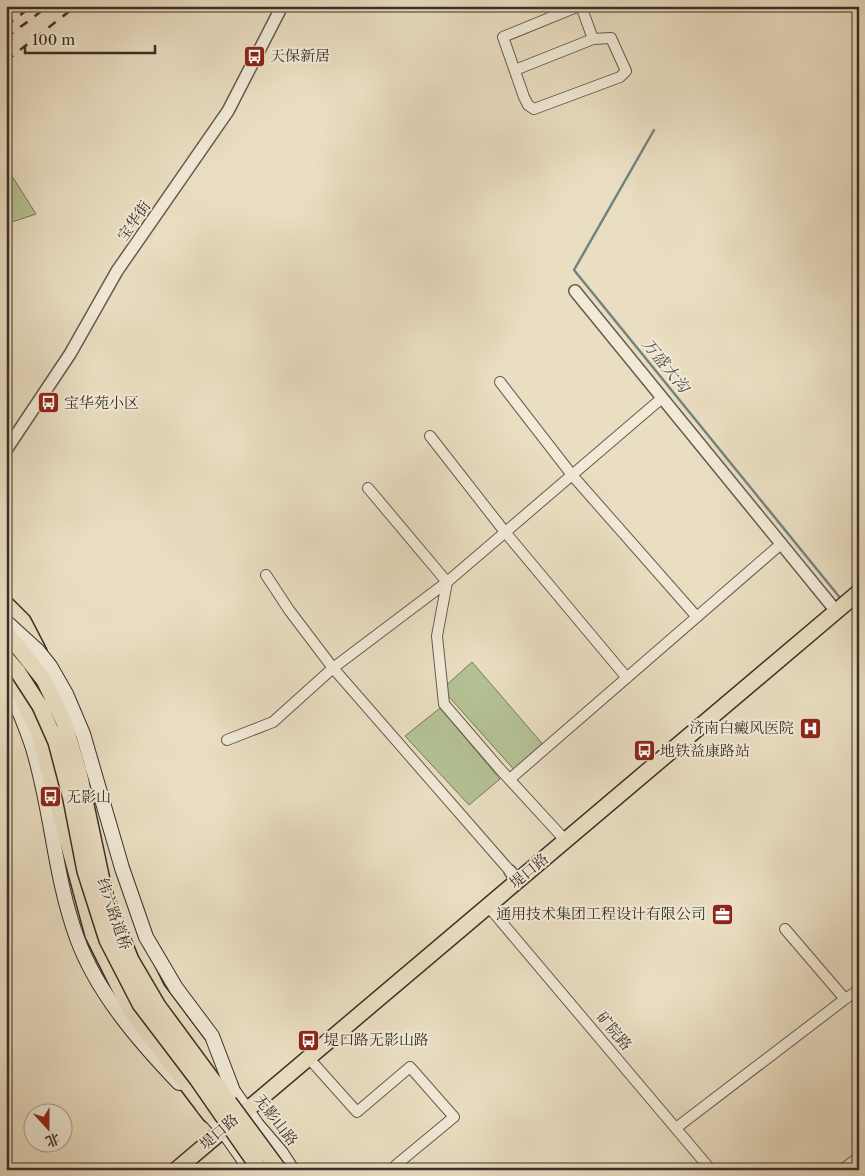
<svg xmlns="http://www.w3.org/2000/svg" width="865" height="1176" font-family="'Libre Caslon Text','Noto Serif SC',serif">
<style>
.green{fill:#b4c295;stroke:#77785e}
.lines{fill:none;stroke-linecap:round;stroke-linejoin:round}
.stream{stroke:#72837e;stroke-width:2.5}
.minor-casing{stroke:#665b4e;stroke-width:12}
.tertiary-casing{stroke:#665b4e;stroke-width:14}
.secondary-casing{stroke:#3a2f27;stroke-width:16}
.primary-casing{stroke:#3a2f27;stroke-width:18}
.minor{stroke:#f1ead7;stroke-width:10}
.tertiary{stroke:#f1ead7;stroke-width:11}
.secondary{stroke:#f1ead7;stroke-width:14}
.primary{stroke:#eadec2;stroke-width:15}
.rail{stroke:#3a2f27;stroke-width:2.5;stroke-dasharray:9 9;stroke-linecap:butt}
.secondary-bridge-casing{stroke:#3a2f27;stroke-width:16;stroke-linecap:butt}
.primary-bridge-casing{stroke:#3a2f27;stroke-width:18;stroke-linecap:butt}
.secondary-bridge{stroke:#f1ead7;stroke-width:14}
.primary-bridge{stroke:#eadec2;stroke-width:15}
.labels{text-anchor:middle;stroke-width:4;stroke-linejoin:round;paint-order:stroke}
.poi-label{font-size:15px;fill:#3a2f27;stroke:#f1ead7;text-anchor:start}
.street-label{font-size:15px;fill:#3a2f27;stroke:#f1ead7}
.water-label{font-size:16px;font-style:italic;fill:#52524b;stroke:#f1ead7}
</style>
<rect width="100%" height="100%" fill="#eadec2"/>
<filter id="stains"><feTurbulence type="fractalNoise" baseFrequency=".004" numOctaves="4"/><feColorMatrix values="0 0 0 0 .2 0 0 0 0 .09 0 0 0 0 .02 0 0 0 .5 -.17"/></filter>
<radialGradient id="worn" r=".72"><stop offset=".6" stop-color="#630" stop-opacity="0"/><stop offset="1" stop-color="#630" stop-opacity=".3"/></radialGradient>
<!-- green -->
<path class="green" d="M10,176H12L36,214L6,224V177Z
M472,662L546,748L517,773L442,689Z
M440,708L500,779L469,805L405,736Z"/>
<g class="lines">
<!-- stream -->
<path class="stream" d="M654,130L574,270L841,599"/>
<defs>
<path id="minor" d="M581,6L593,39
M515,70L593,39L611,38L626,71L620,77L534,109L528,105L524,97L503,37L579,6
M500,382L572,475L697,617
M430,436L505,532L627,678
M266,575L289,610L333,668L510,871
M227,740L273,722L333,668L447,582L368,488
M510,779L781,544
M565,840L499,768L444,704L437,636L447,582L662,398
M493,912L711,1170
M845,999L859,990
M314,1064L357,1112L410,1067L454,1117L396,1165L401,1170
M676,1128L845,999L785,929
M842,1170L859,1157"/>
<path id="tertiary" d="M575,291L836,611
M6,450L70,354L117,271L228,111L282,6
M510,871L517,881"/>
<path id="secondary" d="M6,682C16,703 25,724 32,745C52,808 54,876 77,938C97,993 139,1041 179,1083
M233,1091L257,1125L281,1153L292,1170
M203,1107L223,1130L249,1167"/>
<path id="primary" d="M6,604L23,621L39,652
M6,671L14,680L39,735L93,935L131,1011L210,1115
M89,779L123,904L141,956L157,989L230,1086
M176,1170L859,592"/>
</defs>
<!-- minor casing -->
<use href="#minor" class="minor-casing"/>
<!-- tertiary casing -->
<use href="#tertiary" class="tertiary-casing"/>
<!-- secondary casing -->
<use href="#secondary" class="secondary-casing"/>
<!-- primary casing -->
<use href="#primary" class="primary-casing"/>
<!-- minor -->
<use href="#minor" class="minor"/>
<!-- tertiary -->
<use href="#tertiary" class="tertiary"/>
<!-- secondary -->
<use href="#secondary" class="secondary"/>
<!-- primary -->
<use href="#primary" class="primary"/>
<!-- rail -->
<path class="rail" d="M6,26L32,6
M6,38L48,6
M6,61L76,6"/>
<defs>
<path id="secondary-bridge" d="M6,622L38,651L50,666L66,694L83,734L122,868L146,937L176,988L212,1036L233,1091"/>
<path id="primary-bridge" d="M6,632L44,680L64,722L79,772L106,899L131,960L158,1006L279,1170
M6,658L18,672L40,706L56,742L71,799L85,871L107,940L140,1004L197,1079L260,1170"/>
</defs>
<!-- secondary-bridge casing -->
<use href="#secondary-bridge" class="secondary-bridge-casing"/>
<!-- primary-bridge casing -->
<use href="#primary-bridge" class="primary-bridge-casing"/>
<!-- secondary-bridge -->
<use href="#secondary-bridge" class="secondary-bridge"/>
<!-- primary-bridge -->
<use href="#primary-bridge" class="primary-bridge"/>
</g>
<!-- icons -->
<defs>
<symbol id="bus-square" viewBox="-11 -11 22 22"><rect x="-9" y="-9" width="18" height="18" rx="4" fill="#8f2418" stroke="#f1ead7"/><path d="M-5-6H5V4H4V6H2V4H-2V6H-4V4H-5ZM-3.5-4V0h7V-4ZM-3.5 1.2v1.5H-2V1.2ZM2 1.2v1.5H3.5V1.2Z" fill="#fff"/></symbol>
<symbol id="hospital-square" viewBox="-11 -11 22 22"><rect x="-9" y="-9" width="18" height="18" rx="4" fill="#8f2418" stroke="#f1ead7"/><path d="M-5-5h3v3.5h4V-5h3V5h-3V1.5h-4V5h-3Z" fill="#fff"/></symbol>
<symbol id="office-square" viewBox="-11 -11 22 22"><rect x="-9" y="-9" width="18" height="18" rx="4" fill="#8f2418" stroke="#f1ead7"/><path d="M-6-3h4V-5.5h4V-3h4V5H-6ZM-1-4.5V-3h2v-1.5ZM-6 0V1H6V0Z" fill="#fff"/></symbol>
</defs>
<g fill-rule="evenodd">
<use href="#bus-square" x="242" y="44" width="25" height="25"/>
<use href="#bus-square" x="36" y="390" width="25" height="25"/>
<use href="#hospital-square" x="798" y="716" width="25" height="25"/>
<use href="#bus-square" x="632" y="738" width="25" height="25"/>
<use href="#bus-square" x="38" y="784" width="25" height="25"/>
<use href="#office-square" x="710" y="902" width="25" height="25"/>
<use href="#bus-square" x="296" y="1028" width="25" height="25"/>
</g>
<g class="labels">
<!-- poi labels -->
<g class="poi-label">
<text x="270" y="61">天保新居</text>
<text x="64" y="408">宝华苑小区</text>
<text x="794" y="733" text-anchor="end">济南白癜风医院</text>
<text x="660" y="756">地铁益康路站</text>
<text x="66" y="802">无影山</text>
<text x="706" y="919" text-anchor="end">通用技术集团工程设计有限公司</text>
<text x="324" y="1045">堤口路无影山路</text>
</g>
<!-- street labels -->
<g class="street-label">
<text transform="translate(134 221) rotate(-55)" y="5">宝华街</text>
<text transform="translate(529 871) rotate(-40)" y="5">堤口路</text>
<text transform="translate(114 914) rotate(71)" y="5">纬六路道桥</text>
<text transform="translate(614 1031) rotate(50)" y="5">矿院路</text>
<text transform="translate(276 1120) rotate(52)" y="5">无影山路</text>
<text transform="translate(219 1132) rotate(-41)" y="5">堤口路</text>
</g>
<!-- water labels -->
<g class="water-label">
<text transform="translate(666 365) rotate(51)" y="6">万盛大沟</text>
</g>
</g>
<!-- margin -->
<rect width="865" height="1176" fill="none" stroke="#eadec2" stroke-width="25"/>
<rect x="8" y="8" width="850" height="1161" fill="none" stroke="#3a2f27" stroke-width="2.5"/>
<rect x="12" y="12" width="840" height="1151" fill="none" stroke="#3a2f27"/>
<!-- north arrow -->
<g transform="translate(48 1128) rotate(159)"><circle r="24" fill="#f1ead7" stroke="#a89f91"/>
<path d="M0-4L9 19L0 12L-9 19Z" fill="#8f2418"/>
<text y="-8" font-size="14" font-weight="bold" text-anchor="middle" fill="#3a2f27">北</text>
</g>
<!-- scale -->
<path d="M25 45v8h130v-8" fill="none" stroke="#3a2f27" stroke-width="2.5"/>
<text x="32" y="45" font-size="15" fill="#3a2f27" stroke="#f1ead7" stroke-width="4" paint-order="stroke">100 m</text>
<rect width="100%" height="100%" filter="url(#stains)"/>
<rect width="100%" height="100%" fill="url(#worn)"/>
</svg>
